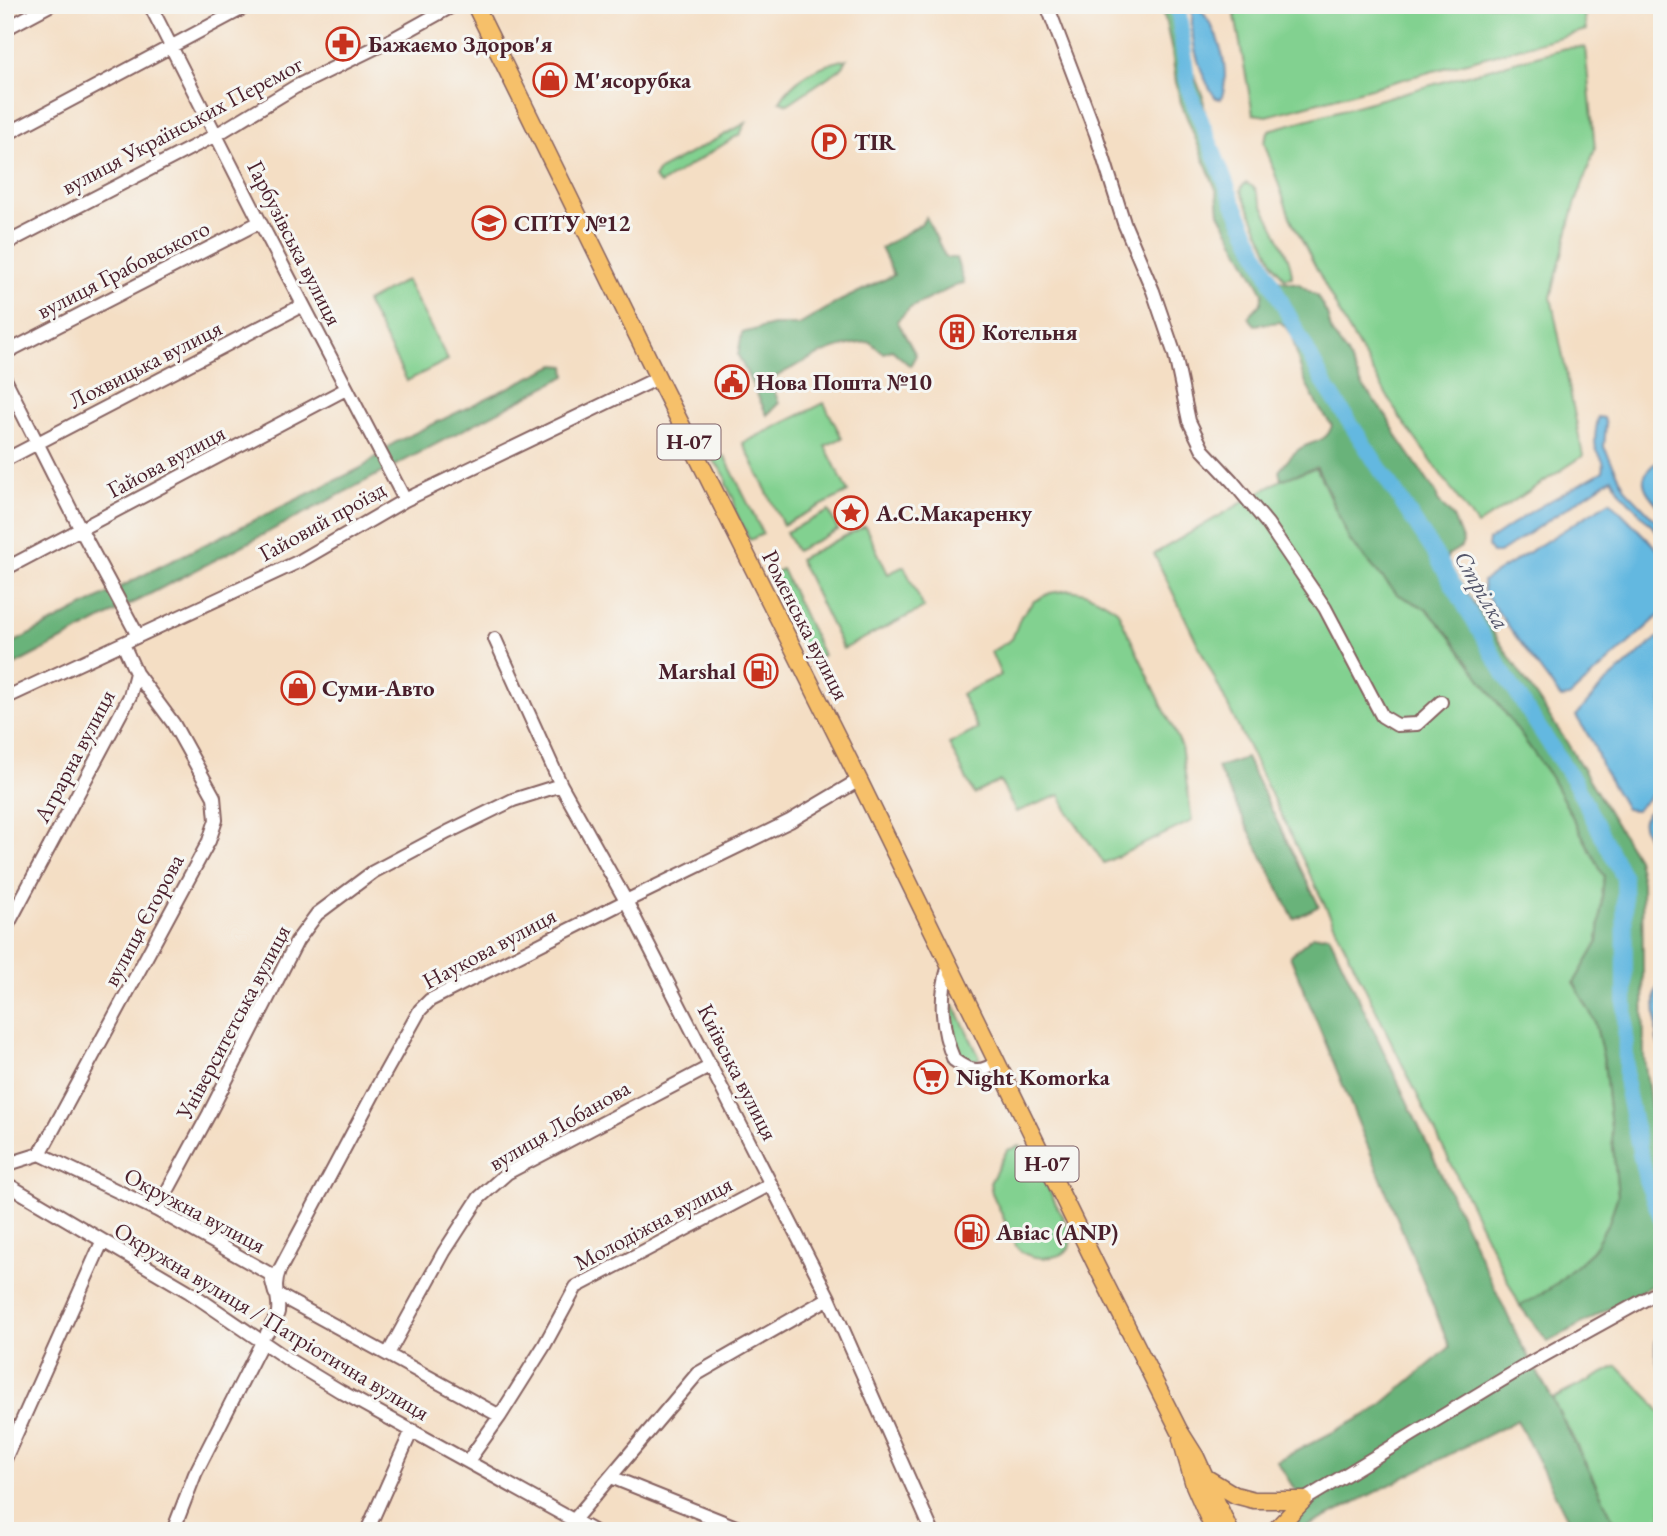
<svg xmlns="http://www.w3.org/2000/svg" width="1667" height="1536" font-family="'EB Garamond',serif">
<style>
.green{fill:#82d190;stroke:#66785e;stroke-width:2}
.forest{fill:#69b37a;stroke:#5a6952;stroke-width:2}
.water{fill:#64b8e0;stroke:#576c86;stroke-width:2}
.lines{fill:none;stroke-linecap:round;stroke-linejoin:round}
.river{stroke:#64b8e0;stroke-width:16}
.minor-casing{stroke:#866261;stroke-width:16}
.major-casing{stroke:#866261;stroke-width:19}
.minor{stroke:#fff;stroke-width:12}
.major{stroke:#f6c06b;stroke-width:16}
.labels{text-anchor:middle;stroke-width:6;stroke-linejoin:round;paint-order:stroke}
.shield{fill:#f6f6f2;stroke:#7e6067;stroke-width:2}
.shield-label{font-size:21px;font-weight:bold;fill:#4a1f2b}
.poi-label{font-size:23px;font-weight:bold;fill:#4a1f2b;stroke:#f6f6f2;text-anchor:start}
.street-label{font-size:23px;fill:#4a1f2b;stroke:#f6f6f2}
.water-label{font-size:24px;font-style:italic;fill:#53556a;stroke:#f6f6f2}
</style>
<rect width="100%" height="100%" fill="#f6f6f2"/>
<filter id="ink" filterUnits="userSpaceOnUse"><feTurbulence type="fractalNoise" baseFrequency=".0143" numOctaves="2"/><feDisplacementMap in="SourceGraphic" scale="14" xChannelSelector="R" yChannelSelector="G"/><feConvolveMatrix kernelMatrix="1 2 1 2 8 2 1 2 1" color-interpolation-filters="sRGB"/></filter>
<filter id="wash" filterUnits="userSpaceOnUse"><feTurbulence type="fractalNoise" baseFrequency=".00686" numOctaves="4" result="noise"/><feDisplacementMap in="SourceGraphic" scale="28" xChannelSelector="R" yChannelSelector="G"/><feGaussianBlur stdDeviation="1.57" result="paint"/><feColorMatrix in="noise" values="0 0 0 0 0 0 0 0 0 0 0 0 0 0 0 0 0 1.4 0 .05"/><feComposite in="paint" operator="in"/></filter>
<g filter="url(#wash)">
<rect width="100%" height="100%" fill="#f4dec4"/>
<!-- green -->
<path class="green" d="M1233,5H1583L1586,30L1267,116L1253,114Z
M1585,47L1595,149L1573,211L1551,297L1583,456L1477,525L1399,416L1344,322L1290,217L1264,142L1269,130L1565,48Z
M847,59L843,67L788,104L780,101C794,77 820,65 847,59Z
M746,123L740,134L660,184L654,178L659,170Z
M1246,183L1255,188C1264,213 1292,254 1292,277L1284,278L1275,266L1241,191L1242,186Z
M406,280L448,360L407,381L366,302Z
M824,403L842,438L825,446L848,492L783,525L743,443Z
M717,454L725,457L763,534L750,540L734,509V500L726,484C728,474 718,468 714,460H711Z
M1316,467L1350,541L1397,594L1427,609L1449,635L1551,777L1604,876L1598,942L1574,983L1595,1021L1604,1061L1618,1195L1609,1222L1592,1251L1553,1287L1520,1306L1154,554L1281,480Z
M829,511L838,530L796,551L786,532Z
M865,526L888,574L904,566L924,608L843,649L799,559Z
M782,569L823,655L809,661L768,575Z
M1069,590C1088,592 1101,599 1117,610L1181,745L1192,821L1104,863L1068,812L1060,795L1016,812L1000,781L974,794L949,744L978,729L961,694L1001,675L991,652L1012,639L1021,616L1034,601L1050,593Z
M952,1005H954L980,1058L977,1060H965L956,1048Z
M1019,1146L1030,1152L1072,1236L1069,1249C1057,1261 1026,1261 1016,1246L992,1193L990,1183L1007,1150Z
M1617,1366L1651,1400L1662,1415V1531H1619L1565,1422L1540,1432L1529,1411Z"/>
<!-- forest -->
<path class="forest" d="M1162,5H1180L1190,65L1203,97L1206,124L1214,140L1230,194L1238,209L1239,219L1254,233L1278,280L1299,284L1317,296L1327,314L1332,333L1347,354L1362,385L1387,417L1398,438L1436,493L1438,501L1453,517L1463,542L1461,547L1448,555L1446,562L1566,741L1637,859L1642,881L1644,1058L1662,1186V1280L1548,1342L1520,1306L1553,1287L1592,1251L1609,1222L1618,1195L1604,1061L1595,1021L1574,983L1598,942L1604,876L1551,777L1449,635L1427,609L1397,594L1350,541L1317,467L1281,480L1279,471C1285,464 1291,455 1298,450C1312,440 1327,444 1332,425C1319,410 1306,387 1300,367C1295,351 1295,333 1280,322L1255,325L1248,317L1261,303L1263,293L1219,213L1217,192L1181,103L1176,83L1172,52Z
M926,217L946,258H956L964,283L959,284L910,308L897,321L916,355L910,366L892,350L883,353L870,342C833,344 803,362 770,380L779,403L767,415L738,355L742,333L773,325H799L840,301L894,275L881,248L921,224Z
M555,365L565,366L566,376L5,670V647L161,566L363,467L394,443Z
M1246,758L1319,906L1294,919L1217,767Z
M1329,935L1520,1342L1552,1398L1619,1531H1574L1517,1420L1299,1531H1280L1304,1505L1277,1461L1374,1411L1450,1347L1290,956L1313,936Z"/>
<!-- water -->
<path class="water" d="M1193,6L1198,7C1218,28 1232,70 1221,99L1216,98L1213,94C1197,68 1189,36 1193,6Z
M1598,417L1604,418L1606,424L1604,447L1626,490L1662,527V537L1622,494L1612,478L1499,553H1492L1488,547L1489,540L1532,511L1603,471C1606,459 1599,458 1596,448C1593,439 1597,426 1598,417Z
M1662,458V510C1643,489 1633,477 1662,458Z
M1610,501L1662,554V613L1569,697L1561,698L1484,593L1483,581Z
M1662,634V786L1636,810L1626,809L1603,769L1593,743L1576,716L1602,686Z
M1662,800V879C1658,868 1656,856 1652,846C1639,818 1637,822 1662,800Z
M1662,984V1046H1659L1657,1041L1655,994L1658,986Z
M1662,1323V1374C1653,1358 1653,1339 1662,1323Z"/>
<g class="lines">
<!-- river -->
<path class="river" d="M1178,5L1188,88L1234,204L1279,297L1324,383L1434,552L1506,677L1575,783L1624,878L1626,1086L1646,1180L1662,1220"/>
</g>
</g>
<g filter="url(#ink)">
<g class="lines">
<defs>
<path id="minor" d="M150,5L260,222L405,500
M1047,5L1096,134L1124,223L1153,291L1175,355L1189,421L1203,450L1232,481L1267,523L1325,608L1382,716L1397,725L1417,724L1441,702
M5,29L50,5
M5,135L249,5
M5,244L216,135L295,87L391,40L454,5
M5,353L260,222
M5,379L81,530L138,636
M5,460L303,305
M5,569L346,389
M495,639L561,785L626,901L829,1298L932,1531
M5,698L300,561L405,500L658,378
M5,930L130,696L136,673
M949,965C939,996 941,1030 954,1060C970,1072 981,1074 997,1062
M40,1154L157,1210L270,1274L275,1293L500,1416
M5,1165L40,1154L209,841L216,820L214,797L173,723L136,673L123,644
M5,1183L188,1291L289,1360L340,1391L593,1531
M157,1210L209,1114L297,941L317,914L373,872L448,832L513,800L561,785
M267,1333C270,1327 277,1318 278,1312C280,1297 272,1289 279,1271L376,1089L420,1010L430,1000L626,901L790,821L859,780
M388,1354L444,1252L479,1198L507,1173L711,1066
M5,1459L102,1242
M468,1461L500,1416L544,1346L576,1287L771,1184
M611,1477L746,1531
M1304,1500L1530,1363L1662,1290
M173,1531L195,1474L262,1342
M367,1531L412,1430
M570,1531L574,1520L697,1374L829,1298"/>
<path id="major" d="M475,5L658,378L859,780L1096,1265L1179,1430L1196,1457L1230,1531
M1181,1439L1194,1485L1214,1531
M1205,1477L1235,1495L1254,1500H1304
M1274,1531L1304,1500"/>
</defs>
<!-- minor casing -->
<use href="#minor" class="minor-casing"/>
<!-- major casing -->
<use href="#major" class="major-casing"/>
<!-- minor -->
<use href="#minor" class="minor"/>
<!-- major -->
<use href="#major" class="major"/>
</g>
</g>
<!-- icons -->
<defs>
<symbol id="pharmacy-ring" viewBox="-11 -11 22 22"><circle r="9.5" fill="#f6f6f2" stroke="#c8321e" stroke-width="1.5"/><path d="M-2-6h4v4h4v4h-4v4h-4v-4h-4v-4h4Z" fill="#c8321e"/></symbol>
<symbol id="shop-ring" viewBox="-11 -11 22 22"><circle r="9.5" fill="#f6f6f2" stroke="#c8321e" stroke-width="1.5"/><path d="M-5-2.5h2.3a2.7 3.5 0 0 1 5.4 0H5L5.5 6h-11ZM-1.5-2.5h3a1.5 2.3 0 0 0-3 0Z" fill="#c8321e"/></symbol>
<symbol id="parking-ring" viewBox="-11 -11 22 22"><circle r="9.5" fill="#f6f6f2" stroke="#c8321e" stroke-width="1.5"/><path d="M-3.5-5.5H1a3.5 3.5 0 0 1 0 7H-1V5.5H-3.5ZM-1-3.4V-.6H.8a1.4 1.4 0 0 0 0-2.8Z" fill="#c8321e"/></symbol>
<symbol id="university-ring" viewBox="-11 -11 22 22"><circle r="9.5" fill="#f6f6f2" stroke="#c8321e" stroke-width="1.5"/><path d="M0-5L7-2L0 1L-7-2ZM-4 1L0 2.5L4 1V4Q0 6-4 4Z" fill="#c8321e"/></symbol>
<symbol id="building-ring" viewBox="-11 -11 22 22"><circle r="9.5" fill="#f6f6f2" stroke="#c8321e" stroke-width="1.5"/><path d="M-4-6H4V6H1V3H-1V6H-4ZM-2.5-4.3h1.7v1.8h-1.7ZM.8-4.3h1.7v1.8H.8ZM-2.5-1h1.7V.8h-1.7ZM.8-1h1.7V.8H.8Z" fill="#c8321e"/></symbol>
<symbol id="civic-ring" viewBox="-11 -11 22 22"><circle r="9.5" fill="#f6f6f2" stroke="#c8321e" stroke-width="1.5"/><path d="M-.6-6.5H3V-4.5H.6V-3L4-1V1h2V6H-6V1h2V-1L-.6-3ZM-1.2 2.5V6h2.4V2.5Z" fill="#c8321e"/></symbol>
<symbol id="sight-ring" viewBox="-11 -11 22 22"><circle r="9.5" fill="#f6f6f2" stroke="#c8321e" stroke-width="1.5"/><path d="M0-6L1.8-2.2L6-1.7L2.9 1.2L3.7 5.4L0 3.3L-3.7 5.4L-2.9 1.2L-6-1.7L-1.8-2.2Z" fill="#c8321e"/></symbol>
<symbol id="fuel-ring" viewBox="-11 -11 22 22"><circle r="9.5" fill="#f6f6f2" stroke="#c8321e" stroke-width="1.5"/><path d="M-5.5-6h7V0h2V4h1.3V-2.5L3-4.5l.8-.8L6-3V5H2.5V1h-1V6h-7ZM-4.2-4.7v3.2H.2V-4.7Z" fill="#c8321e"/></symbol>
<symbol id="supermarket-ring" viewBox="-11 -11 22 22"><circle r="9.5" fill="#f6f6f2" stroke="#c8321e" stroke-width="1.5"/><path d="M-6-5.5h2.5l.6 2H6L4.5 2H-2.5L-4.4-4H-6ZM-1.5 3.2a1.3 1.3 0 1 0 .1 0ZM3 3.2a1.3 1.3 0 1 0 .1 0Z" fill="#c8321e"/></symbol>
</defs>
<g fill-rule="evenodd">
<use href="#pharmacy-ring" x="324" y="25" width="38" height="38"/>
<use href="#shop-ring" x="531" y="61" width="38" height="38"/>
<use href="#parking-ring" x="810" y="123" width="38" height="38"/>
<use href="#university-ring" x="470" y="204" width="38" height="38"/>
<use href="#building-ring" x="938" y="313" width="38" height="38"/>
<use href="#civic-ring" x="713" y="363" width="38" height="38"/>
<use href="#sight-ring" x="832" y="494" width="38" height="38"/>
<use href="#fuel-ring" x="742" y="652" width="38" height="38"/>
<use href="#shop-ring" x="279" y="669" width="38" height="38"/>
<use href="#supermarket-ring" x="912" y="1058" width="38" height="38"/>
<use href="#fuel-ring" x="953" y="1213" width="38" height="38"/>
</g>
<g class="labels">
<!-- shield labels -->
<g class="shield">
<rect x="657.5" y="424.5" width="63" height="35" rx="5"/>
<rect x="1015.5" y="1146.5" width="63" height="35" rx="5"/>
</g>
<g class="shield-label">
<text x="689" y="449">Н-07</text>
<text x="1047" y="1171">Н-07</text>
</g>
<!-- poi labels -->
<g class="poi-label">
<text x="368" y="52">Бажаємо Здоров'я</text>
<text x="574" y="88">М'ясорубка</text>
<text x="854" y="150">TIR</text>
<text x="514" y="231">СПТУ №12</text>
<text x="982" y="340">Котельня</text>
<text x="756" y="390">Нова Пошта №10</text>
<text x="876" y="521">А.С.Макаренку</text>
<text x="736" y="679" text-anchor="end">Marshal</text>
<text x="322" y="696">Суми-Авто</text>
<text x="956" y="1085">Night Komorka</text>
<text x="996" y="1240">Авіас (ANP)</text>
</g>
<!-- street labels -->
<g class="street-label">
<text transform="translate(182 125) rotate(-28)" y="8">вулиця Українських Перемог</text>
<text transform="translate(295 243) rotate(63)" y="8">Гарбузівська вулиця</text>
<text transform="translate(123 269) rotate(-27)" y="8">вулиця Грабовського</text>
<text transform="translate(145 364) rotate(-27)" y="8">Лохвицька вулиця</text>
<text transform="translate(166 461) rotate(-28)" y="8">Гайова вулиця</text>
<text transform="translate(322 521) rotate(-29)" y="8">Гайовий проїзд</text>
<text transform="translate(806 625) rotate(63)" y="8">Роменська вулиця</text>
<text transform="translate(74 756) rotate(-62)" y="8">Аграрна вулиця</text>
<text transform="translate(143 920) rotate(-62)" y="8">вулиця Єгорова</text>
<text transform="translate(489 948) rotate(-28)" y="8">Наукова вулиця</text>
<text transform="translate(233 1022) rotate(-62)" y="8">Університетська вулиця</text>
<text transform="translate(738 1072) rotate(63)" y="8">Київська вулиця</text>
<text transform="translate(559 1125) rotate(-30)" y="8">вулиця Лобанова</text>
<text transform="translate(195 1210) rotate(28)" y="8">Окружна вулиця</text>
<text transform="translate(653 1223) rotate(-28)" y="8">Молодіжна вулиця</text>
<text transform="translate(272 1321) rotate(31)" y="8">Окружна вулиця / Патріотична вулиця</text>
</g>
<!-- water labels -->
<g class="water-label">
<text transform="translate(1482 590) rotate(60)" y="8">Стрілка</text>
</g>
</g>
<!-- margin -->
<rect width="1667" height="1536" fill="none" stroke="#f6f6f2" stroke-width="28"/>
</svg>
